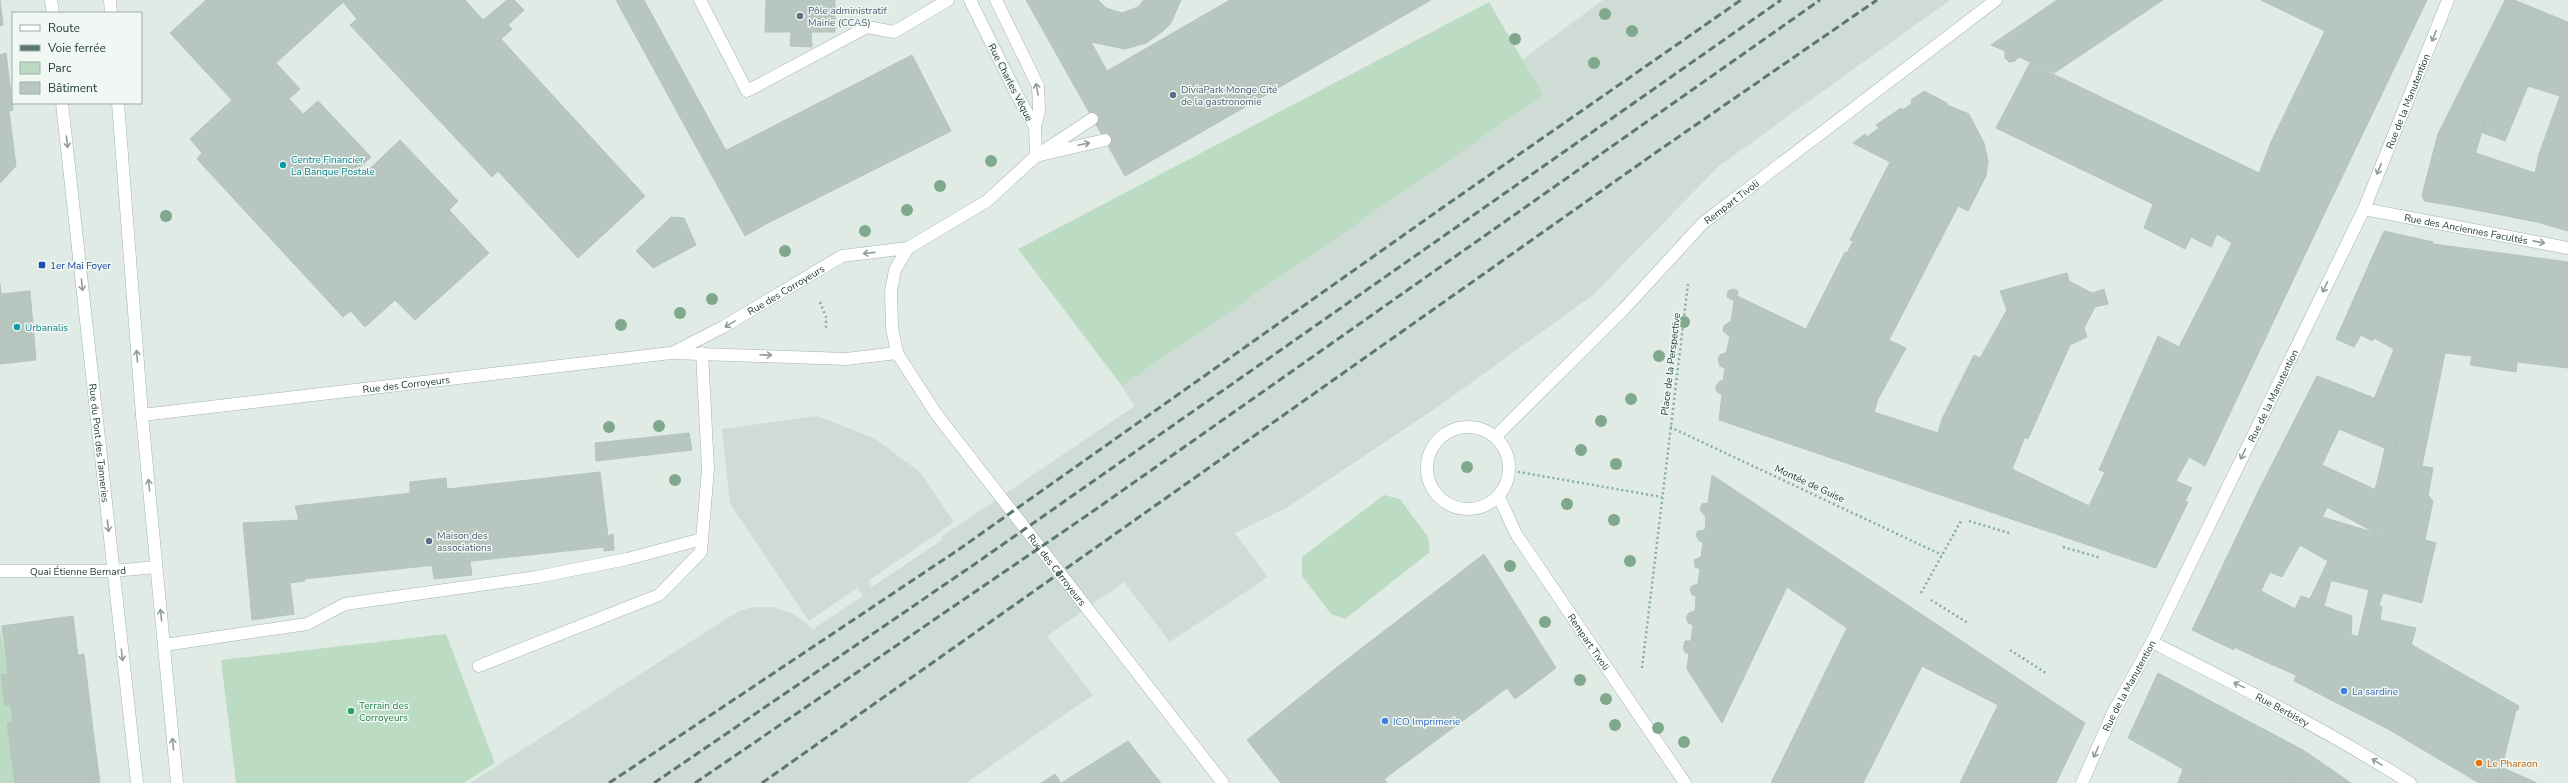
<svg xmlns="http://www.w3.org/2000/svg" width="2568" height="783" font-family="'Nunito Sans',sans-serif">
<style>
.built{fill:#cfdbd5}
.green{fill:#bbdcc2}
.building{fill:#b7c6bf;stroke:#b4c4bd}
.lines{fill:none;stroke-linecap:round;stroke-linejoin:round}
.service-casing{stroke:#a4b3ad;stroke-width:13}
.minor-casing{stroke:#a4b3ad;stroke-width:13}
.secondary-casing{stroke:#a0b6ae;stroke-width:13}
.path{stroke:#83ae9e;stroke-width:2.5;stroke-dasharray:2 3;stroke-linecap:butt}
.service{stroke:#fff;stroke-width:12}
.minor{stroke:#fff;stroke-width:12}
.secondary{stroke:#fff;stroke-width:12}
.rail{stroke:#5c776f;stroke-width:3;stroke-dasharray:8 4;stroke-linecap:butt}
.tree{fill:#7fa88d}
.oneway{stroke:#909d99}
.service-dot{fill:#5c6f8a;stroke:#f1f8f4;stroke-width:1.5}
.culture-dot{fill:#0f9aa8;stroke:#f1f8f4;stroke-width:1.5}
.transit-dot{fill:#1a4fb4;stroke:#f1f8f4;stroke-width:1.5}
.shop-dot{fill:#3f7fe0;stroke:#f1f8f4;stroke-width:1.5}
.leisure-dot{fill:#2e9e5b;stroke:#f1f8f4;stroke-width:1.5}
.food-dot{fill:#e8710a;stroke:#f1f8f4;stroke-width:1.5}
.labels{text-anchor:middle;stroke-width:3;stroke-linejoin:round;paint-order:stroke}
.service-label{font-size:10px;fill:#4e5e75;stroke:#f1f8f4;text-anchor:start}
.street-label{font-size:10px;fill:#223b33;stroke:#f1f8f4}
.culture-label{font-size:10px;fill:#0d838f;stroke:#f1f8f4;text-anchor:start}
.transit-label{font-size:10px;fill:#164399;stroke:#f1f8f4;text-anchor:start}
.shop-label{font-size:10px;fill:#366cbe;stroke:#f1f8f4;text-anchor:start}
.leisure-label{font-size:10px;fill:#27864d;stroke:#f1f8f4;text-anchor:start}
.food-label{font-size:10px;fill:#c56008;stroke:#f1f8f4;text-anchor:start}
</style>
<rect width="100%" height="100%" fill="#e1ebe6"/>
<!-- built -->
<path class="built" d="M1603,0H1950L1719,166L1593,295L1439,406L1288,507L1235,533L1268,577L1170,642L1124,582L1047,636L1093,695L966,783H470L737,612L752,607H772L792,613L813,629L863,596L857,588L809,621L730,504L722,429L817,416L874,438L920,472L954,522L868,581L872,587L942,540L941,537L1135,406L1122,386L1542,95L1522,60Z"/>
<!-- green -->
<path class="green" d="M1489,2L1543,95L1122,386L1018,249Z
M1384,495L1400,499L1428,537L1430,552L1345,619L1331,614L1302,576V557Z
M0,626L8,674L1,675L5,705L11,704L13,722L7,723L15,783H0Z
M446,634L495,763L464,783H236L221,660Z"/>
<!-- building -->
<path class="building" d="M0,0L3,25L0,26Z
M206,0H465L483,20L507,0H514L524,10L508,25L512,29L501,39L645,196L578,258L498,171L492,177L350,25L357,19L343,2L276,63L300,89L289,99L303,114L318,101L371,157L356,171L361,177L400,140L458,201L449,210L489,253L415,320L395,300L365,327L351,311L343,317L197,159L202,153L190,139L232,100L170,33Z
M616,0H644L766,224L745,236Z
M766,0H835V32H765Z
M1026,0H1098L1106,8L1122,13L1138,7L1144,0H1181L1171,23L1163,31L1146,43L1125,49L1091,42L1107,71L1230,0H1431L1125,176Z
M2057,0H2163L2054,73L2019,57L2015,61L2009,62L2005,58V51L1991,45Z
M2261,0H2427L2328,206L2259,174L2271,142L2325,31Z
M2505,0H2514L2568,22V231L2537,222L2460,207L2476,153L2535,173L2539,154L2560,96L2528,86L2505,141L2481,132L2494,89L2467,76Z
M791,32H811L812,47L790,46Z
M6,53L13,110L0,112V55Z
M912,55L951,131L766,224L725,151Z
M2030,63L2328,206L2205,466L2189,457L2176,481L2192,488L2185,501L2188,502L2156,568L1719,420L1722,395L1716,391V386L1720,381H1723L1725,368L1720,366L1718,359L1720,355L1726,353L1730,337L1723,331L1724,326L1731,321L1734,301L1727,297L1728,291L1734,289L1738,291L1737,296L1806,329L1845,252L1847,253L1853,241L1850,240L1890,162L1853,143L1865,134L1867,137L1879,128L1876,125L1901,108L1903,110L1912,103L1911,100L1924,91L1947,103V105L1969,114L1984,143L1988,161L1986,176L1968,211L1958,206L1889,340L1906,348L1878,399L1874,412L1938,433L1942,419L1974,355L1980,358L2007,310L2000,291L2067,273L2069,281L2092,293L2104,289L2108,304L2095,307L2084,328L2087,337L2070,345L2028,439L2025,437L2012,469L2089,506L2105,472L2099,470L2158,336L2179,347L2232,243L2217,234L2211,247L2191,237L2185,249L2144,228L2153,204L1996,128Z
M2467,76L2494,89L2460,207L2424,201L2422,195L2438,134Z
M9,111L16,166L0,183V112Z
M671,217L684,218L696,245L653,268L636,251Z
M2384,231L2433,242V244L2568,262V368L2517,362L2516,372L2470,365L2472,356L2445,353L2422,466L2433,468L2428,495L2433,501L2425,540L2436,543L2427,580L2370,567L2403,409L2374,399L2394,349L2374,338L2372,341L2361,335L2354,347L2336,339Z
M0,283L1,294L30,291L36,360L0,364Z
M2317,376L2403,409L2394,452L2339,429L2322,465L2385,494L2376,533L2327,507L2322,518L2257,494Z
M689,433L692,450L596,461L595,443Z
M2385,448L2394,452L2385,494L2375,490Z
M600,472L608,536L613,534L614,550L604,551V547L304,579L305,581L290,583L294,614L252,620L243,523L299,520L295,506Z
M1712,475L2085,723L2056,783H1960L1998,705L1922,666L1863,783H1771L1847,628L1787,587L1722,723L1687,669L1689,653H1686L1683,649L1685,641H1691L1693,625L1688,623L1686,617L1689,613L1695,611L1696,596L1692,595L1690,589L1692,586L1698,584L1700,569L1695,567L1694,560L1701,557L1703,542L1699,541L1696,535L1698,531L1705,530L1706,517L1700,510L1702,504L1708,503Z
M446,478L447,489L410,493V482Z
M2257,494L2299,510L2261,591L2286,604L2266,662L2234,647V650L2192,630Z
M2299,510L2349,525L2334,581H2331L2324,606L2296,675L2266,662L2286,604L2295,609L2301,596L2310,599L2328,561L2300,545L2282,577L2270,572Z
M2349,525L2376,533L2370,567L2427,580L2422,603L2383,593L2379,605L2382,607L2380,620L2416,628L2388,729L2294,681L2324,606L2352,616L2351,634L2358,637L2369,590L2334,581Z
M1484,554L1556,668L1515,699L1507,688L1384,779L1387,783H1281L1247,740L1336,668Z
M470,561L472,575L434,579L432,565Z
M73,616L78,655H75L73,639L55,642L54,631L31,634L30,622Z
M30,622L31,634L54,631L55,642L73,639L75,655H78L95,783H15L7,723L13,722L11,704L5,705L1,675L8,674L2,626Z
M2412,645L2519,706L2518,710H2516L2498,783H2479L2388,729Z
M84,654L93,730L100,783H95L78,655Z
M2158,673L2235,714L2205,783H2178L2183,769L2128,738Z
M2235,714L2303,750L2291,783H2205Z
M1128,741L1161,783H1062L1066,780Z
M2303,750L2322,763L2351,783H2291Z
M2503,768L2537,783H2498Z
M1055,774L1061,783H1041L1049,778Z"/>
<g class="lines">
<defs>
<path id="service" d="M700,0L747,91L867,27L894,32L948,0
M996,0L1038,86L1039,111L1035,127
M1045,150L1092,119
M1036,156L1105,140
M164,645L307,624L345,604L537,577L627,559L702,539
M479,666L659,595L701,552L708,469L702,353"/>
<g id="minor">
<path id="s1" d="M2364,209L2568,248"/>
<path id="s2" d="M908,248L895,270L891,291L892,328L897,353L937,415L1223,783"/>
<path id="s3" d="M674,352L723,327L842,256L908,248L987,201L1036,156L1035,127L1017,95L970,0"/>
<path id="s4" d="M142,415L671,353L846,359L897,353"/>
<circle cx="1468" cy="468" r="41"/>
<path id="s5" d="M1495,437L1623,310L1703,223L1996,0"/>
<path id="s6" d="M1499,497L1516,534L1685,783"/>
<path id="s7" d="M0,571H113L156,567"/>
<path id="s8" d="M2152,642C2239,686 2327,730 2410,783"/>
<path id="s9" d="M2082,783L2112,715L2152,642L2364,209L2448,0"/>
</g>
<g id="secondary">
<path d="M51,0L53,13"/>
<path d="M110,0L111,13"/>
<path id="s10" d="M62,103L137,783"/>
<path d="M118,103L142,415L177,783"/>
</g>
</defs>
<!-- service casing -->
<use href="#service" class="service-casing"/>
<!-- minor casing -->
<use href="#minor" class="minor-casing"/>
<!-- secondary casing -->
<use href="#secondary" class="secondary-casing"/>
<!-- path -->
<path class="path" d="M820,302L826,317V330
M1670,427L1942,555
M1513,471L1662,497
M1969,521L2009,533
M2063,547L2101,558
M1921,593L1962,519
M1931,600L1968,623
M2010,650L2046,673
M1642,668L1688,284"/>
<!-- service -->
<use href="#service" class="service"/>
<!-- minor -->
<use href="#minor" class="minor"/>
<!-- secondary -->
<use href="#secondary" class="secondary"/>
<!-- rail -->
<path class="rail" d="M609,783L958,550L1442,208L1741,0
M654,783L972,566L1781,0
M695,783L1089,514L1820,0
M762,783L1658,151L1877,0"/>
</g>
<!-- trees -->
<g class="tree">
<circle cx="1605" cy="14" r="6"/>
<circle cx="1632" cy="31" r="6"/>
<circle cx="1515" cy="39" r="6"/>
<circle cx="1594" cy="63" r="6"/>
<circle cx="991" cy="161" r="6"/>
<circle cx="940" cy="186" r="6"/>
<circle cx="907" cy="210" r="6"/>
<circle cx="166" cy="216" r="6"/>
<circle cx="865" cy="231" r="6"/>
<circle cx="785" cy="251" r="6"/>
<circle cx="712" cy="299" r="6"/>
<circle cx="680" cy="313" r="6"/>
<circle cx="1684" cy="322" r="6"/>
<circle cx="621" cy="325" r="6"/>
<circle cx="1659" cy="356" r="6"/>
<circle cx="1631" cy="399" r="6"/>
<circle cx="1601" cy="421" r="6"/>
<circle cx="659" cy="426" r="6"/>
<circle cx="609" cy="427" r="6"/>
<circle cx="1581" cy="450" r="6"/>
<circle cx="1616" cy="464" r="6"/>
<circle cx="1467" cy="467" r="6"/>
<circle cx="675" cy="480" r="6"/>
<circle cx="1567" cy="504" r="6"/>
<circle cx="1614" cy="520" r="6"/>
<circle cx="1630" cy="561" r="6"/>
<circle cx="1510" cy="566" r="6"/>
<circle cx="1545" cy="622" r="6"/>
<circle cx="1580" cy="680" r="6"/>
<circle cx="1606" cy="699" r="6"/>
<circle cx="1615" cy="725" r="6"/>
<circle cx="1658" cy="728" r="6"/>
<circle cx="1684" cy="742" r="6"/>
</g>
<!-- one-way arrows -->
<defs><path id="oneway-shaft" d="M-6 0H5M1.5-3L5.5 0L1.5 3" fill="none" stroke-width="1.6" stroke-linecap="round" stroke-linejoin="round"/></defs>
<g class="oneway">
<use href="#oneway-shaft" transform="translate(2434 36) rotate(112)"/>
<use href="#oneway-shaft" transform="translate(1037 89) rotate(-101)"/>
<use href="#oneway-shaft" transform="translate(67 142) rotate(84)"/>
<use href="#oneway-shaft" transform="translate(1084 144) rotate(-12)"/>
<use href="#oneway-shaft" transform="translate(2379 169) rotate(112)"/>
<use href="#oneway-shaft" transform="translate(2539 242) rotate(11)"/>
<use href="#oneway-shaft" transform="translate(869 253) rotate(174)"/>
<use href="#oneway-shaft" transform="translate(82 285) rotate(84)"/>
<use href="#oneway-shaft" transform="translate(2325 287) rotate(116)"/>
<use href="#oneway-shaft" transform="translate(730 324) rotate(149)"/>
<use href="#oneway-shaft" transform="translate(766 355) rotate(2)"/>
<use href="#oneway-shaft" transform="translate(137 356) rotate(-94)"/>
<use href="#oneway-shaft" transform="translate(2243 454) rotate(116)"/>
<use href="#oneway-shaft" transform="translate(149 485) rotate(-96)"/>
<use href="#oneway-shaft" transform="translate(108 526) rotate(84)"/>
<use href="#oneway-shaft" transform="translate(161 615) rotate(-96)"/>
<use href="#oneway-shaft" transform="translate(122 655) rotate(84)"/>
<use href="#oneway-shaft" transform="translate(2239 685) rotate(-154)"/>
<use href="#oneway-shaft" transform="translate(173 744) rotate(-95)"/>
<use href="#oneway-shaft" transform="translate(2096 752) rotate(114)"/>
<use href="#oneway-shaft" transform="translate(2377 762) rotate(-148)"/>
</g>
<!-- markers -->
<g class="service-dot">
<circle cx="800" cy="16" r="4"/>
<circle cx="1173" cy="95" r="4"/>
<circle cx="429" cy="541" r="4"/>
</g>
<g class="culture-dot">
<circle cx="283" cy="165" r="4"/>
<circle cx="17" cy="327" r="4"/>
</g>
<rect class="transit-dot" x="38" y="261" width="8" height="8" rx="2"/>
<g class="shop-dot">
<circle cx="2344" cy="691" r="4"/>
<circle cx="1385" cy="721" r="4"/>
</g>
<circle class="leisure-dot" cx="351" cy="711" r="4"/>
<circle class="food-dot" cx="2479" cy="763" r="4"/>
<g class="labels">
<!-- service labels -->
<g class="service-label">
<text x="808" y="14">Pôle administratif<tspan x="808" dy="12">Mairie (CCAS)</tspan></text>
<text x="1181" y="93">DiviaPark Monge Cité<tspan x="1181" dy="12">de la gastronomie</tspan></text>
<text x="437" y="539">Maison des<tspan x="437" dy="12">associations</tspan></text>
</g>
<!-- street labels -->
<g class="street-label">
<text transform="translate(1011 82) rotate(63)" y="4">Rue Charles Vêque</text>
<text dy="4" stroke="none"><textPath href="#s9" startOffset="756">Rue de la Manutention</textPath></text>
<text dy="4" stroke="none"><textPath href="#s5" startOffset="334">Rempart Tivoli</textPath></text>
<text dy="4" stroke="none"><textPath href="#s1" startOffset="104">Rue des Anciennes Facultés</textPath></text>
<text dy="4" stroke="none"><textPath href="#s3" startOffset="128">Rue des Corroyeurs</textPath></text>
<text transform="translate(1670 364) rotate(-83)" y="4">Place de la Perspective</text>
<text dy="4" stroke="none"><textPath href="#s4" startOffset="266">Rue des Corroyeurs</textPath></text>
<text dy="4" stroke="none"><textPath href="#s9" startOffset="432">Rue de la Manutention</textPath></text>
<text dy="4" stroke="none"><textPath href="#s10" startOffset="342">Rue du Pont des Tanneries</textPath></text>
<text transform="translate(1810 483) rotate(25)" y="4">Montée de Guise</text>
<text dy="4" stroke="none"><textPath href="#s7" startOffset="78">Quai Étienne Bernard</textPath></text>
<text dy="4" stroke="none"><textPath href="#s2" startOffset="379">Rue des Corroyeurs</textPath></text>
<text dy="4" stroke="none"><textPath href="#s6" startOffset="171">Rempart Tivoli</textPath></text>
<text dy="4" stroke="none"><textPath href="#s9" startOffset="108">Rue de la Manutention</textPath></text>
<text dy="4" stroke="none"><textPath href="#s8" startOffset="147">Rue Berbisey</textPath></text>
</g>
<!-- culture labels -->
<g class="culture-label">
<text x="291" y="163">Centre Financier<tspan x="291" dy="12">La Banque Postale</tspan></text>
<text x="25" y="331">Urbanalis</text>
</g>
<!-- transit labels -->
<g class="transit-label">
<text x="50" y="269">1er Mai Foyer</text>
</g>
<!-- shop labels -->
<g class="shop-label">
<text x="2352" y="695">La sardine</text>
<text x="1393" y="725">ICO Imprimerie</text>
</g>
<!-- leisure labels -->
<g class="leisure-label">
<text x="359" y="709">Terrain des<tspan x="359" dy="12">Corroyeurs</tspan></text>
</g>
<!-- food labels -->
<g class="food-label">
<text x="2487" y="767">Le Pharaon</text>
</g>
</g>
<!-- legend -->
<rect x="12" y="12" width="130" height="92" fill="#f1f8f4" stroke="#9eaca7"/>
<rect x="20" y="25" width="20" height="6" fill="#ffffff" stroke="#9eaca7"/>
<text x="48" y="32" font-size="12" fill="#223b33">Route</text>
<rect x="20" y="45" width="20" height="6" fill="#5c776f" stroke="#9eaca7"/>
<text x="48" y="52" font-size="12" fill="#223b33">Voie ferrée</text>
<rect x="20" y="62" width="20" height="12" fill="#bbdcc2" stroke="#9eaca7"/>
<text x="48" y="72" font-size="12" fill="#223b33">Parc</text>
<rect x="20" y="82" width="20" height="12" fill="#b7c6bf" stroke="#9eaca7"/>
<text x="48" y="92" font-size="12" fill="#223b33">Bâtiment</text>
</svg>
